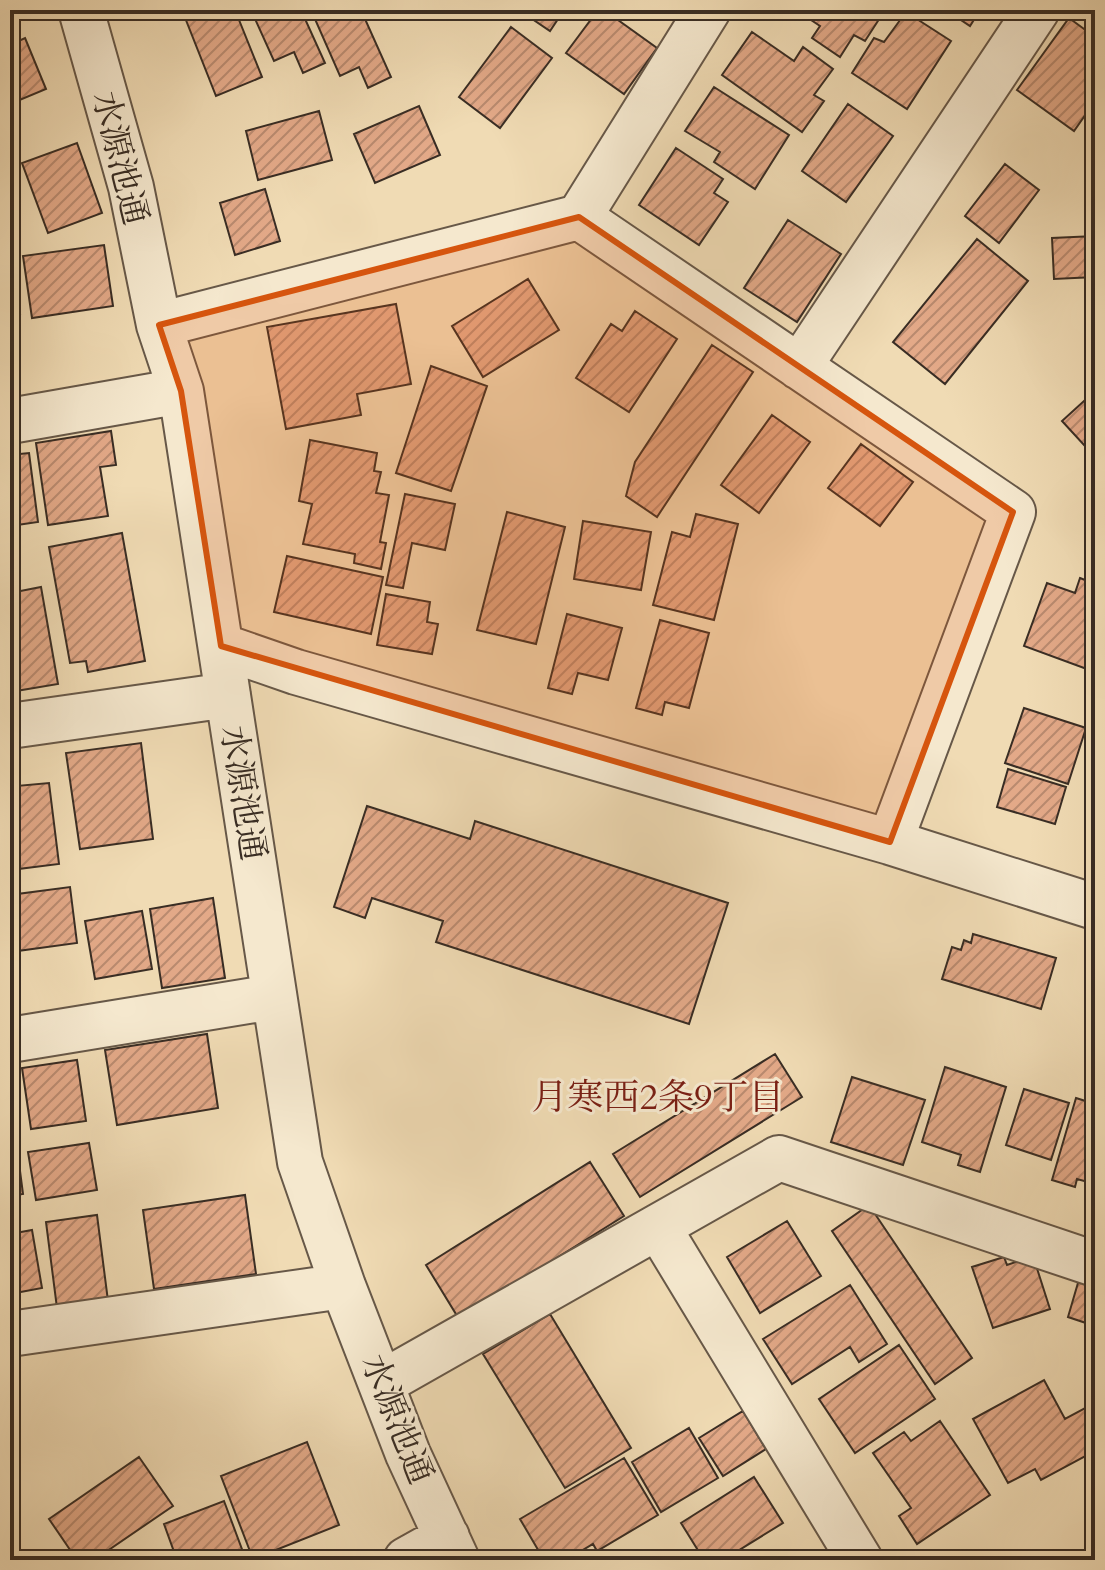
<svg xmlns="http://www.w3.org/2000/svg" width="1105" height="1570" viewBox="0 0 1105 1570" font-family="Cardo,'Noto Serif JP',serif">
	<style>
		.building { fill: url(#building-hatch); stroke: #392d24; stroke-width: 2 }
		.lines { fill: none; stroke-linecap: round; stroke-linejoin: round }
		.minor-casing { stroke: #675848; stroke-width: 48 }
		.minor { stroke: #f5e8ce; stroke-width: 44 }
		.marked { fill: #d6550e; fill-opacity: 0.2; stroke: #d6550e; stroke-width: 6; stroke-linejoin: round }
		.labels { text-anchor: middle; dominant-baseline: central; stroke-width: 6; stroke-linejoin: round; paint-order: stroke }
		.street-label { font-size: 34px; fill: #392d24; stroke: #f5e8ce }
		.neighbourhood-label { font-size: 36px; fill: #7a1f14; stroke: #f5e8ce }
	</style>
	<defs>
		<pattern id="building-hatch" width="6" height="6" patternUnits="userSpaceOnUse" patternTransform="scale(2)"><rect width="6" height="6" fill="#e3a988"/><path d="M-1 1l2-2M0 6l6-6M5 7l2-2" fill="none" stroke="#b98a6f"/></pattern>
	</defs>
	<rect width="100%" height="100%" fill="#f0dbb4"/>
	<filter id="stains"><feTurbulence type="fractalNoise" baseFrequency=".0025" numOctaves="4"/><feColorMatrix values="0 0 0 0 .2 0 0 0 0 .09 0 0 0 0 .02 0 0 0 .5 -.17"/></filter>
	<radialGradient id="worn" r=".72"><stop offset=".6" stop-color="#630" stop-opacity="0"/><stop offset="1" stop-color="#630" stop-opacity=".3"/></radialGradient>
	<path class="building" d="M182 10H235L262 77 216 96Z
		M251 10H301L325 63 303 73 294 52 274 61Z
		M311 10H361L391 77 368 88 359 67 340 76Z
		M519 10H564L550 31Z
		M598 10H604L657 48 624 94 566 53Z
		M796 10H885L865 41 854 35 840 57 812 38 820 26Z
		M946 10H980L970 26Z
		M906 12 951 41 907 109 852 73 874 38 884 42Z
		M1069 18 1095 37V101L1074 131 1017 90Z
		M511 27 552 58 500 128 459 97Z
		M752 32 794 61 803 47 833 69 814 95 824 101 802 132 722 75Z
		M25 38 46 89 10 104V45Z
		M714 87 789 135 755 189 714 162 720 152 685 131Z
		M848 104 893 136 846 202 802 171Z
		M419 106 440 155 375 183 354 134Z
		M319 111 332 160 258 180 246 131Z
		M77 143 102 213 48 233 22 163Z
		M676 148 723 179 714 193 728 202 699 245 639 205Z
		M1005 164 1039 190 999 243 965 216Z
		M265 189 280 241 235 255 220 203Z
		M788 220 841 254 797 322 744 288Z
		M1095 236V277L1054 279 1052 238Z
		M977 239 1028 281 945 384 893 342Z
		M104 245 113 306 32 318 23 256Z
		M11 260 20 314 10 316V260Z
		M528 279 559 330 483 377 452 326Z
		M396 304 411 384 357 394 361 415 286 429 267 327Z
		M635 311 677 339 629 412 576 378 611 324 622 331Z
		M712 345 753 372 657 517 626 496 635 462Z
		M431 366 487 386 451 491 396 473Z
		M1095 391V457L1062 421Z
		M772 415 810 442 759 513 721 485Z
		M111 431 116 465 100 467 108 516 48 525 36 443Z
		M310 440 377 453 374 471 381 472 376 493 389 495 380 542 386 543 381 569 354 563 355 554 303 544 312 504 299 501Z
		M861 444 913 482 880 526 828 488Z
		M29 453 38 522 10 526V455Z
		M405 494 455 504 445 550 412 543 403 588 386 585Z
		M507 512 565 527 536 644 477 630Z
		M696 514 738 524 714 620 653 605 672 532 690 537Z
		M583 521 651 532 641 590 574 579Z
		M122 533 145 661 88 672 86 661 70 663 49 547Z
		M287 556 383 577 371 634 274 612Z
		M1080 578 1095 584V672L1024 646 1047 583 1075 593Z
		M41 587 58 684 10 692V593Z
		M386 594 430 602 427 622 438 624 432 654 377 645Z
		M567 614 622 628 608 680 578 673 572 694 548 688Z
		M660 620 709 633 689 708 665 702 662 715 636 708Z
		M1024 708 1086 728 1068 784 1005 763Z
		M141 743 153 839 80 849 66 753Z
		M1008 769 1066 787 1055 824 997 807Z
		M16 774 17 786 49 783 59 864 10 870V775Z
		M367 806 470 839 475 821 728 903 689 1024 436 942 443 921 372 898 365 918 334 907Z
		M70 887 77 943 10 952V895Z
		M213 898 225 978 162 988 150 909Z
		M142 911 152 969 95 979 85 921Z
		M973 934 1056 958 1041 1009 942 979 952 947 961 950 964 940 971 943Z
		M207 1034 218 1108 117 1125 105 1050Z
		M775 1054 802 1097 640 1197 613 1154Z
		M77 1060 86 1121 31 1129 22 1068Z
		M945 1067 1006 1087 980 1172 958 1165 961 1155 922 1142Z
		M10 1072H12L18 1121 10 1123Z
		M852 1077 925 1100 903 1165 831 1142Z
		M1024 1089 1069 1103 1051 1160 1006 1145Z
		M1076 1098 1095 1104V1184L1077 1179 1075 1187 1052 1180Z
		M89 1143 97 1190 36 1200 28 1152Z
		M17 1148 23 1194 10 1196V1149Z
		M590 1162 624 1216 459 1319 426 1265Z
		M245 1195 256 1274 154 1289 143 1210Z
		M869 1205 972 1358 935 1384 832 1231Z
		M97 1215 108 1301 57 1308 46 1222Z
		M787 1221 821 1276 760 1313 727 1257Z
		M32 1230 42 1288 10 1294V1234Z
		M1033 1256 1050 1309 993 1328 972 1267 1004 1257 1007 1265Z
		M1080 1276 1095 1280V1326L1068 1317Z
		M850 1285 887 1344 859 1362 850 1347 792 1384 763 1339Z
		M550 1314 631 1448 565 1488 483 1354Z
		M899 1345 935 1399 855 1453 819 1399Z
		M1044 1380 1065 1419 1087 1407 1095 1421V1451L1041 1480 1035 1469 1008 1483 973 1419Z
		M743 1411 766 1449 723 1476 699 1438Z
		M940 1421 990 1495 917 1544 899 1516 911 1508 873 1453 904 1432 911 1441Z
		M689 1428 718 1478 661 1512 632 1462Z
		M307 1442 339 1525 253 1559 221 1476Z
		M139 1457 173 1506 94 1560H77L49 1519Z
		M624 1458 658 1515 597 1551 593 1544 566 1560H544L520 1519Z
		M754 1477 783 1523 723 1560H704L681 1523Z
		M224 1501 246 1560H177L164 1524Z"/>
	<g class="lines">
		<defs>
			<path id="minor" d="M81 10 131 187 159 325 181 391 300 1162 343 1286 408 1454 457 1560
				M579 217 1013 512 890 842
				M159 325 579 217 708 10
				M799 367 1037 10
				M10 421 181 391
				M221 646 296 672 890 842 1095 907
				M10 726 228 695
				M10 1040 273 997
				M658 1227 860 1560
				M10 1334 343 1286
				M382 1383 779 1158 1095 1264
				M406 1560 447 1537"/>
		</defs>
		<use href="#minor" class="minor-casing"/>
		<use href="#minor" class="minor"/>
	</g>
	<path class="marked" d="M579 217 1013 512 890 842 221 646 181 391 159 325Z"/>
	<g class="labels">
		<g class="street-label">
			<text transform="translate(120 158) rotate(76)">水源池通</text>
			<text transform="translate(243 793) rotate(81)">水源池通</text>
			<text transform="translate(397 1419) rotate(68)">水源池通</text>
		</g>
		<g class="neighbourhood-label">
			<text x="658" y="1097">月寒西2条9丁目</text>
		</g>
	</g>
	<rect width="1105" height="1570" fill="none" stroke="#f0dbb4" stroke-width="40"/>
	<rect x="12" y="12" width="1081" height="1546" fill="none" stroke="#392d24" stroke-width="4"/>
	<rect x="20" y="20" width="1065" height="1530" fill="none" stroke="#392d24" stroke-width="2"/>
	<rect width="100%" height="100%" filter="url(#stains)"/>
	<rect width="100%" height="100%" fill="url(#worn)"/>
</svg>
